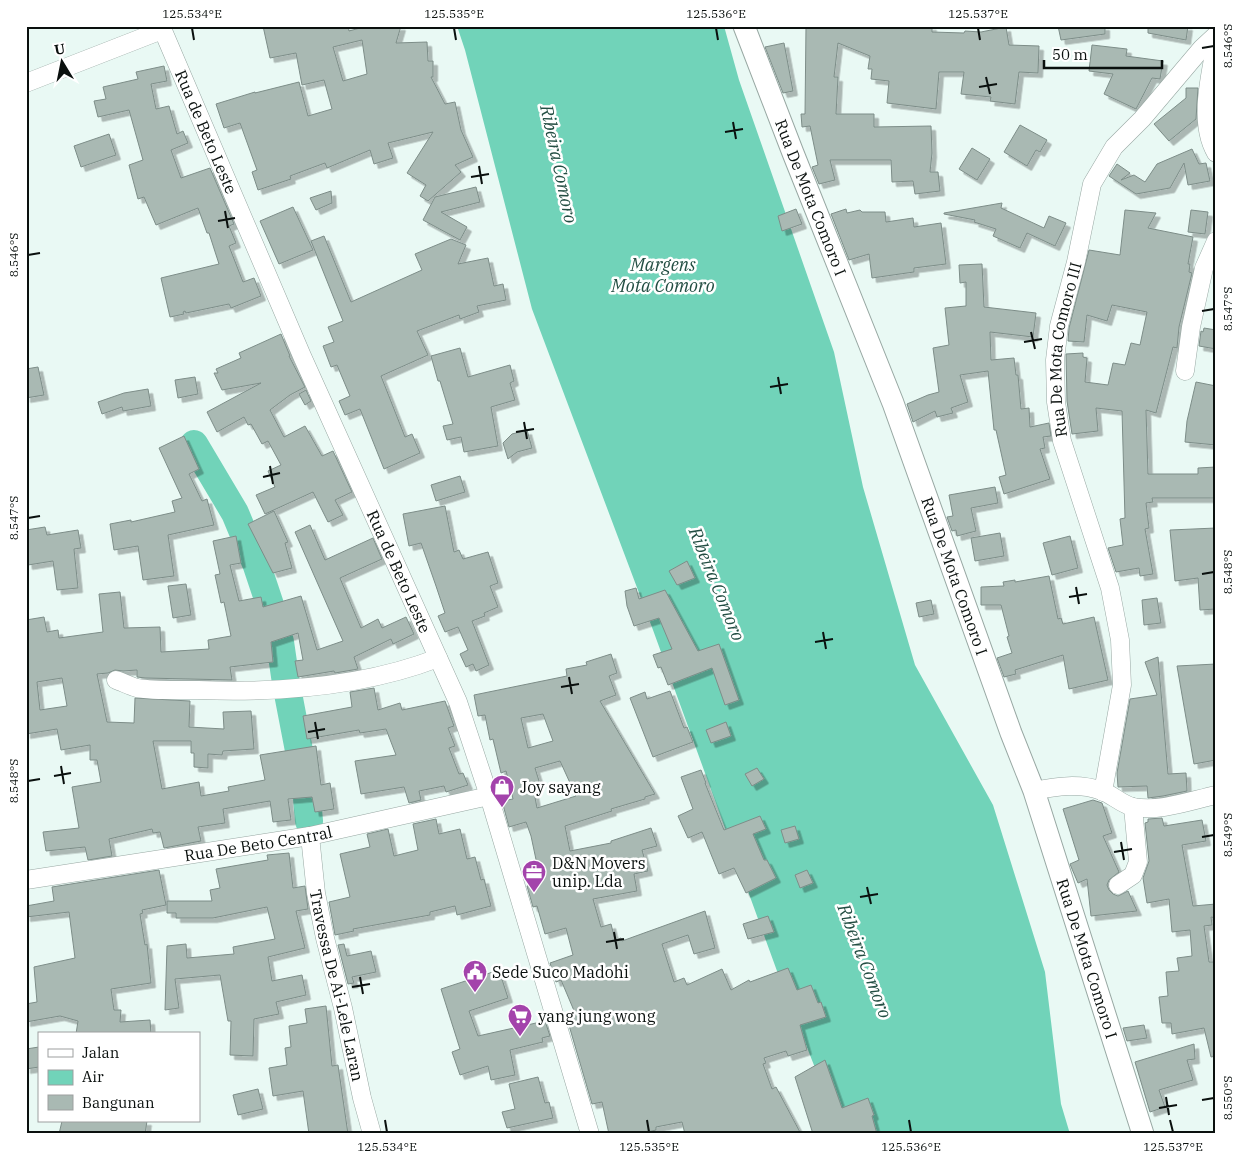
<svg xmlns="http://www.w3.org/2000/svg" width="1242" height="1160" viewBox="0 0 1242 1160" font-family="'IBM Plex Serif',serif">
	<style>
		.water { fill: #71d3b9 }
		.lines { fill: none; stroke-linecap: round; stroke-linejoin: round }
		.river { stroke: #71d3b9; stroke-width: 28 }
		.building { fill: #a9b9b3; stroke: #7d8d88; fill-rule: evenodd; filter: url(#shadow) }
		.minor-casing { stroke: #98a8a3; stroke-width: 19 }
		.tertiary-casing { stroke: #98a8a3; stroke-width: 23 }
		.minor { stroke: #fff; stroke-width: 18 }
		.tertiary { stroke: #fff; stroke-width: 21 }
		.ticks { fill: none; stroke: #0a100e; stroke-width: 2 }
		.labels { text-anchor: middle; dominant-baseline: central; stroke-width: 5; stroke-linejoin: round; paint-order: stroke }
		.street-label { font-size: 16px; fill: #0a100e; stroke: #fff }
		.poi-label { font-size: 16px; fill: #0a100e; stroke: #fff; text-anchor: start }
		.water-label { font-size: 18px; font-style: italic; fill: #234e43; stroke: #fff }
		.neatline { fill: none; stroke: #0a100e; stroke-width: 2 }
		.ticks-label { font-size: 12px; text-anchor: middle; fill: #0a100e }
	</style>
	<defs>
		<filter id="shadow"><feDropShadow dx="4.5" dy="4.5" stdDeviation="0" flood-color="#0004"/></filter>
	</defs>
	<rect width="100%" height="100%" fill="#e9f9f4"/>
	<path class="water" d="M457 26H724L739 80 834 352 863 487 915 665 993 805 1045 972 1061 1104 1070 1134H841L777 971 653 630 532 309 465 50Z"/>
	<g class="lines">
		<path class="river" d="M194 444 235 513 257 566 272 611 280 642 286 683 306 787 309 821"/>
	</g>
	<path class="building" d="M263 26H348L349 31 367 26H401L396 43 427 42 428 61H433V77H431L445 104 455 102 461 130 473 157 455 165 461 172 428 201 420 196 426 185 407 173 433 132 388 143 393 158 374 164 370 150 327 168 325 163 290 176 291 179 258 190 252 172 257 170 240 123 224 128 216 104 255 92V93L299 82 308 116 332 109 324 80 302 85 296 53 270 58ZM362 40 367 74 343 81 333 47Z
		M806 26H932V32L964 33 965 31 981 32 1006 27 1009 45 1039 46 1038 73 1019 72 1015 104 990 101 991 97 961 94 964 72H939L936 109 887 103 889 81 871 79 872 69H868L870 56 838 43 834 77H838L836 114H874V127L931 126 932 153 930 172H938L940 191 915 194 913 181 892 182 891 160H830L835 180 819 184 812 167 818 165 810 126 802 127 801 114H805Z
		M1058 26H1105V34L1061 40Z
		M1148 26H1188L1186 40 1148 33Z
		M784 43 793 91 783 93 765 47Z
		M1092 45 1127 49 1126 56 1163 61 1160 79 1152 78 1136 109 1104 94 1113 74 1089 71Z
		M164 66 167 81 151 84 156 109 169 106 177 134 183 131 188 143 171 150 181 178 210 168 234 224 229 226 236 243 229 246 243 282 254 278 261 296 231 308 229 304 186 313 185 311 183 312 184 314 170 317 161 278 219 264 209 233H207L198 208 156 225 144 197 138 199 129 165 143 160 129 110 98 117 94 101 106 99 103 87 138 79 136 72Z
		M1186 88H1198L1196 119 1169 141 1154 124 1186 98Z
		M1020 125 1047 140 1040 152 1036 150 1027 166 1004 152Z
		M109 134 116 155 81 167 74 146Z
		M972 148 990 159 977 180 959 169Z
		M1192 149 1199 164 1206 163 1210 181 1188 185 1184 163 1170 188 1136 194 1109 176 1117 164 1130 173 1121 180 1134 175 1145 182 1157 164Z
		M476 187 480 202 441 212 467 227 460 240 423 220 435 197Z
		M331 191 332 203 316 210 310 198Z
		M1002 203 1001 208 1044 228 1049 216 1066 223 1055 246 1027 233 1020 248 993 236 996 229 974 222 975 220 944 214V213Z
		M293 207 313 250 279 264 260 221Z
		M796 209 802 224 782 231 778 216Z
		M846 209 847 213 860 210 862 212H885L886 222 913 218 914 227 941 223 946 264 914 268V272L872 278 869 254 849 260 831 214Z
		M1125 210 1156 213 1148 228 1193 237 1188 264H1190L1189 272 1192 273 1179 327 1177 348 1173 347 1156 413 1146 410 1148 474H1198V468L1216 467V498H1152L1153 502 1146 503 1149 528 1145 529 1153 574 1140 576 1139 568 1116 572 1108 548 1123 545 1120 519 1125 518 1122 411 1096 408 1098 431 1072 434 1067 401 1066 354 1083 353V357L1087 358 1085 382 1108 385 1113 363 1125 365 1131 343 1140 345 1147 312 1112 305 1107 321 1087 315 1084 342 1068 341 1069 328 1089 250 1120 255Z
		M1191 210 1208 212 1205 234 1188 232Z
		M324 236 351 302 422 270 415 254 451 239 466 245 458 264 488 258 494 286 503 284 506 300 477 306 479 312 460 319 459 315 417 331 428 355 381 376 405 437 412 434 420 453 384 469 360 409 345 415 339 401 350 396 337 365 331 367 323 346 334 342 328 327 343 321 311 241Z
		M982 264 984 307 1036 313 1033 337 990 332 991 360 1014 358 1016 375H1018L1021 409 1029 408 1030 427 1049 423 1051 436 1043 437 1045 448 1040 449 1050 479 1004 494 999 477 1006 475 996 430H994L988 371 960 375 968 402 951 408 953 413 937 417 935 411 913 422 907 404 928 395 939 392 933 348 949 345 945 308 966 306V282L960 283 959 265Z
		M1204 328 1216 330V349L1199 346 1201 331 1203 332Z
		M281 334 290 356H289L305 387 290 395 270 410 284 437 305 426 322 456 333 451 352 492 335 500 343 515 328 522 313 492 265 514 256 495 275 487 268 471 281 465 268 441 262 444 251 424 248 425 244 417 217 432 207 412 261 383 222 390 214 373H218L216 369 241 358 239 353Z
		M460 348 468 377 510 365 514 381 510 383 515 400 491 407 498 446 464 452 461 437 447 440 443 426 453 424 440 381H438L431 356Z
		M38 367 44 395 26 398V369Z
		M195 377 198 394 178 398 175 380Z
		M1196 382 1216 386V445L1185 442 1187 421Z
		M148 389 151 406 123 411 122 407 102 414 98 402 124 393Z
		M306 390 311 401 305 405 299 394Z
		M527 430 532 448 517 452 508 459 503 443 512 434Z
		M184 436 199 469 189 474 202 501 207 499 214 525 168 535 174 576 143 580 138 546 114 550 110 524 131 520V522L175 512 172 501 182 498 159 448Z
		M460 476 465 492 436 501 431 485Z
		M995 487 998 503 971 508 976 531 957 536 956 530 952 531 947 517 953 516 949 495Z
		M445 506 454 552 459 550 463 559 488 552 498 583 490 586 498 607 484 613 485 616 472 621 489 665 476 671 473 664 466 667 460 654 468 650 458 627 445 632 438 616 445 613 436 586 421 543 409 546 403 514Z
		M274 511 288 542 285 543 292 568 273 573 248 524Z
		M310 525 325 560 373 538 382 559 340 578 361 628 378 619 382 628 406 617 414 634 393 644 391 639 354 657 358 669 335 673 334 671 298 677 295 661 303 660 298 633 271 642 273 662 230 667 232 680 145 678 137 677V670L123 671 115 670 108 673 97 674 107 722 134 723 135 698 190 701 189 727 224 729 223 712 251 711 254 749 223 751 222 755 208 754V768L194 767V753H191V741H153L162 789 199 782 201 796 229 791 228 787 265 780 260 755 316 746 321 785 330 783 334 809 315 812 312 797 288 799 291 820 273 822 270 801 223 809 225 823 198 827 201 841 164 848 160 832 153 833 152 829 109 839 112 856 88 860 85 847 46 851 43 832 79 828 72 787 101 782 97 760H90V745L61 750 57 729 26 734V620L44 617 47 632 58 630 59 638 103 632 99 594 120 592 124 628 160 627 161 652 209 649 208 640 231 636 224 602 221 603 215 575 220 574 213 541 236 536 241 563 230 565 239 601 261 597 263 607 301 596 317 650 343 641 295 532ZM62 678 67 706 40 710 37 682Z
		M45 527 47 535 78 530 81 548 74 549 78 588 57 590 53 561 28 565 26 553V530Z
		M1216 528V609L1200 610 1198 578 1175 581 1170 530Z
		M1000 533 1004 556 975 561 971 538Z
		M1070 536 1078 568 1052 575 1043 543Z
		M687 561 695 578 677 585 669 571Z
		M1049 576 1058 619 1061 618 1063 624 1094 617 1108 680 1069 689 1063 655 1015 670 1016 674 1004 677 997 658 1012 653 1007 637 1009 636 1001 605H981V587L1004 586 1003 582 1015 580V582Z
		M186 584 191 615 173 618 168 586Z
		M636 588 639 599 665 590 698 651 719 644 739 700 725 705 712 668 668 685 661 667 658 668 653 655 672 649 659 618 634 626 627 606 625 591Z
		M1157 598 1161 623 1144 625 1142 600Z
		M931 600 934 614 919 617 916 603Z
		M611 654 617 673 609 676 616 695 600 701 655 794 645 797V799L611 809 612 811 565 826 570 851 611 843V841L651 828 657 846 642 850 648 871 634 874 637 891 593 899 601 927 611 924 615 940 621 938 622 941 705 911 715 948 694 954 688 935 662 944 674 982 684 978 687 985 722 969 731 990 749 980 750 982 788 968 797 990 811 985 818 1003 821 1002 826 1017 800 1025 807 1050 788 1056 786 1051 764 1058 766 1063 763 1064 772 1089 776 1087 801 1134H685L682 1122 656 1127V1130L640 1134H609L602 1102 592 1104 566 1015 575 1013 561 980 556 982 550 963 573 955 566 928 545 934 537 906 533 907 527 886 541 883 531 836 526 822 509 827 502 801 513 799 506 771 501 773 493 739 490 740 485 715 478 716 474 695 567 676 566 669 587 665 586 662ZM543 714 553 741 528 748 521 718ZM560 761 576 796 537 808 533 787 539 781 535 768Z
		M1158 657 1168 774 1186 773 1187 791 1163 796 1148 798 1147 786 1118 787 1117 773 1130 699 1157 695 1145 662Z
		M1216 664V760L1194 764 1177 666Z
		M374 688 378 710 400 703 402 710 445 701 454 726 448 728 455 746 449 748 459 774 463 773 468 785 446 792 444 786 419 791 421 800 409 803 404 787 361 794 355 761 396 755 386 729 360 733 359 730 307 739 303 716 352 707 350 692Z
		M670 691 684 728 687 727 693 742 653 757 630 698 645 692 647 699Z
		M726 722 731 736 711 743 706 730Z
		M757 768 764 779 752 786 745 774Z
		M701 770 706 783H705L724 830 760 816 766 829 753 834 764 860H767L776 878 746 893 734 868 719 874 702 832 688 838 678 816 693 809 681 777Z
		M1093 800 1102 803 1112 833 1103 836 1119 872 1109 880 1107 885 1109 890 1113 894 1118 896 1128 891 1137 911 1091 916 1087 879 1078 883 1072 869 1070 864 1079 860 1063 809Z
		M1162 818 1164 826 1202 820 1206 841 1182 845 1193 906 1216 904V918L1211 917 1212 925 1204 926 1209 962H1216V1056L1211 1057 1204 1028 1172 1034 1171 1023H1162L1159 997 1168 996 1166 972 1179 971 1177 958 1192 956 1190 930 1172 932 1169 899 1147 903 1143 878 1149 861 1145 823 1148 822V819Z
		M436 819 439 834 460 829 467 859 475 857 481 880 484 879 491 906 457 915 455 906 430 912V915L353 929 354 931 335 935 329 902 350 897 340 854 370 847 367 834 388 829 394 856 418 850 413 824Z
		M795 826 799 839 785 843 781 830Z
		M289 853 293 888 305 886 308 909 296 911 305 948 268 957 272 981 302 975 306 995 276 1002 279 1014 254 1019 253 1056 230 1055 231 1021H228L220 975 175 979 179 1008 165 1010 167 946 186 944 187 958 234 954 233 947 275 939 267 907 213 918H176V913H167V901H212L210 890 220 888 216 869 268 860 267 855Z
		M159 870 166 905 142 910 143 913 140 914 145 945 147 944 151 983 111 989 114 1010H121L120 1022 150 1020 151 1034H76L78 1021 60 1016 26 1022V1004L37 1002 34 967 75 958 69 912 26 917V906L54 901 52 887Z
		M807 870 813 883 800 888 795 875Z
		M768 916 774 932 748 939 743 924Z
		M344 944 347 956 371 951 376 972 352 977 354 983 348 984 338 945Z
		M499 970 508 998 469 1011 478 1036 545 1021 550 1036 542 1038 543 1042 510 1050 515 1075 491 1080 488 1066 460 1075 452 1052 460 1049 441 989Z
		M326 1006 332 1066 338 1065 348 1134H309L303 1091 273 1096 269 1068 287 1065 285 1048 291 1047 289 1026 307 1023 305 1009Z
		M1144 1025 1147 1038 1127 1041 1123 1028Z
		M1194 1044 1195 1059 1187 1060 1193 1080 1159 1090 1165 1107 1150 1112 1135 1062Z
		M39 1047V1067L26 1069V1049Z
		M825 1060 842 1108 868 1098 874 1115 872 1116 877 1134H813L795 1077Z
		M538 1077 545 1103 549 1102 553 1118 507 1128 502 1112 515 1109 509 1084Z
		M258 1089 263 1109 238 1115 233 1095Z
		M62 1121H147L145 1134H59Z"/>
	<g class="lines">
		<defs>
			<g id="minor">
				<path id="s1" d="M161 26 302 356 458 702 489 796 590 1134"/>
				<path d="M1216 44C1210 76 1198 123 1216 153"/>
				<path d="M26 83 162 30"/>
				<path d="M1185 371 1191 327 1204 268 1216 241"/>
				<path d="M116 680C122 682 130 686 137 688 155 691 179 690 198 690 278 693 363 687 438 658"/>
				<path d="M1034 791C1057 786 1080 783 1102 791 1113 795 1121 804 1133 807 1160 812 1189 801 1216 795"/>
				<path id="s2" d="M1103 792 1122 685 1120 640 1110 588 1062 441 1056 402 1055 360 1059 326 1076 262 1092 184 1114 147 1142 119 1202 48 1216 35"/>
				<path id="s3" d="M310 836 316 893 325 938 343 1008 362 1098 372 1134"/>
				<path id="s4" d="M26 880 310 836 489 796"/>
				<path d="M1118 885 1133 875 1138 862 1133 807"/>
			</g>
			<g id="tertiary">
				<path id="s5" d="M744 26 793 153 893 403 1011 733 1034 791 1143 1134"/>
			</g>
		</defs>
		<use href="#minor" class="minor-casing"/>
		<use href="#tertiary" class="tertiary-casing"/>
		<use href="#minor" class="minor"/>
		<use href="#tertiary" class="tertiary"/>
	</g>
	<path class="ticks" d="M192 28 194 40M454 28 456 40M716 28 718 40M978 28 980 40M1202 48 1214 46M986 77 990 94M979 87 997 84M733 122 736 139M725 132 743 129M479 166 482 184M471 177 489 174M225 211 228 228M218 221 235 218M28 255 40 253M1202 311 1214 309M1031 332 1035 349M1024 342 1042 339M778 377 781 394M770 387 788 384M524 422 527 439M516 432 534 429M270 466 273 484M263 477 280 473M28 518 40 516M1202 574 1214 572M1076 587 1079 604M1069 597 1087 594M823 632 826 649M815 642 833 639M569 677 572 694M561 687 579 684M315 722 318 739M308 732 325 729M61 766 64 784M54 776 71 773M28 781 40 779M1202 837 1214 835M1121 842 1124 860M1114 852 1132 849M867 887 871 904M860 897 878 894M614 932 617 949M606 942 624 939M360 977 363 994M352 987 370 984M1166 1097 1169 1115M1202 1100 1214 1098M1159 1108 1177 1105M385 1120 387 1132M647 1120 649 1132M909 1120 911 1132M1170 1120 1173 1132"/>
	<defs>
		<symbol id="shop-pin" viewBox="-11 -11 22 30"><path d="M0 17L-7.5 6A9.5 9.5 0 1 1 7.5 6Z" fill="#a343ab" stroke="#fff"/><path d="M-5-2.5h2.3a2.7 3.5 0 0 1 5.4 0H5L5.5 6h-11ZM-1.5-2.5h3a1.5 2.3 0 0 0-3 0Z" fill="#fff"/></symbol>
		<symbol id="office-pin" viewBox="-11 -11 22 30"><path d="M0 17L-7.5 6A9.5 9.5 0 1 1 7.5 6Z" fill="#a343ab" stroke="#fff"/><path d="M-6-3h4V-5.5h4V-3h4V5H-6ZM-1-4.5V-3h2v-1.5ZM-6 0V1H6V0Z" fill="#fff"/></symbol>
		<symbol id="civic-pin" viewBox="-11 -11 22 30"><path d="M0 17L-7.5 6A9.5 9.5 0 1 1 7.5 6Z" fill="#a343ab" stroke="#fff"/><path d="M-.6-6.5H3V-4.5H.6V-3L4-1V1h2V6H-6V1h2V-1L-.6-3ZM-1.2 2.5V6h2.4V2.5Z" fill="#fff"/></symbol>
		<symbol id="supermarket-pin" viewBox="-11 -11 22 30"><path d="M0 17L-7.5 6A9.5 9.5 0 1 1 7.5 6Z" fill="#a343ab" stroke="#fff"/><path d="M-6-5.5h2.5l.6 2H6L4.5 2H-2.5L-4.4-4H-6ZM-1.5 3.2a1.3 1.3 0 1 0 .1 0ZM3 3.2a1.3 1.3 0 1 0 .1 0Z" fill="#fff"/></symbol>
	</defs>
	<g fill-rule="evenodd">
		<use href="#shop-pin" x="488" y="773" width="28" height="38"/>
		<use href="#office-pin" x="520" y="858" width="28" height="38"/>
		<use href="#civic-pin" x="461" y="958" width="28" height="38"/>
		<use href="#supermarket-pin" x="506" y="1002" width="28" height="38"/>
	</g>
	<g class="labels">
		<g class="street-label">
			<text stroke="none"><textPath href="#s1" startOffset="115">Rua de Beto Leste</textPath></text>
			<text stroke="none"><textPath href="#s5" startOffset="184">Rua De Mota Comoro I</textPath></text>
			<text stroke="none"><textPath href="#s2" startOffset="454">Rua De Mota Comoro III</textPath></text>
			<text stroke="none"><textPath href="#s1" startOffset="595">Rua de Beto Leste</textPath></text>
			<text stroke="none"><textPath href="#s5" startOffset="589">Rua De Mota Comoro I</textPath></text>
			<text stroke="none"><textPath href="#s4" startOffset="235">Rua De Beto Central</textPath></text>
			<text stroke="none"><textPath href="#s5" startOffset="994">Rua De Mota Comoro I</textPath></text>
			<text stroke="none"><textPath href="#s3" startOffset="152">Travessa De Ai-Lele Laran</textPath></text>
		</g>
		<g class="poi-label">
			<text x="520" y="787">Joy sayang</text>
			<text x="552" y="863">D&amp;N Movers<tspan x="552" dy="18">unip. Lda</tspan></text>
			<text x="492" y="972">Sede Suco Madohi</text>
			<text x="538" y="1016">yang jung wong</text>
		</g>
		<g class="water-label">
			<text transform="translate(559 164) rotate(78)">Ribeira Comoro</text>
			<text x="663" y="264">Margens<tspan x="663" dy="21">Mota Comoro</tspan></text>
			<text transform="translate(717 584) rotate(68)">Ribeira Comoro</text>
			<text transform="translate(865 961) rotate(69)">Ribeira Comoro</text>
		</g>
	</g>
	<rect width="1242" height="1160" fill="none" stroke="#ffffff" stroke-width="55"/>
	<rect x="38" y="1032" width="162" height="90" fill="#ffffff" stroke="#9d9f9f"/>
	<rect x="48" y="1049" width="25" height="8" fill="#ffffff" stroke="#9d9f9f"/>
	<text x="82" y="1058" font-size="15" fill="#0a100e">Jalan</text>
	<rect x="48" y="1070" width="25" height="15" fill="#71d3b9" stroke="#9d9f9f"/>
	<text x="82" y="1082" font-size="15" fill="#0a100e">Air</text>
	<rect x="48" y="1095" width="25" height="15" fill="#a9b9b3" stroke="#9d9f9f"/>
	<text x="82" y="1108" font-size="15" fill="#0a100e">Bangunan</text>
	<g transform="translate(62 62) rotate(350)" stroke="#ffffff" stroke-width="4" paint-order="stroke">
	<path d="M0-4L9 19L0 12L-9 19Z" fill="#0a100e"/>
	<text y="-8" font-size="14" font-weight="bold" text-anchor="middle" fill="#0a100e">U</text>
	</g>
	<path d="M1044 60v8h118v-8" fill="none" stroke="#0a100e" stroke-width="2.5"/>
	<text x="1052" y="60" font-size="15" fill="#0a100e" stroke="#ffffff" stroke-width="4" paint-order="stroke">50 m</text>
	<rect x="28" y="28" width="1186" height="1104" class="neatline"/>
	<g class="ticks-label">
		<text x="192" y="18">125.534°E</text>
		<text x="454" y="18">125.535°E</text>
		<text x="716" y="18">125.536°E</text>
		<text x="978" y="18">125.537°E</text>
		<text transform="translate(1228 46) rotate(-90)" y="4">8.546°S</text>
		<text transform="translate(14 255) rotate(-90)" y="4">8.546°S</text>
		<text transform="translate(1228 309) rotate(-90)" y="4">8.547°S</text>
		<text transform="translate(14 518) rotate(-90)" y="4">8.547°S</text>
		<text transform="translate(1228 572) rotate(-90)" y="4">8.548°S</text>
		<text transform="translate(14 781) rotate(-90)" y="4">8.548°S</text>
		<text transform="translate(1228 835) rotate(-90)" y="4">8.549°S</text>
		<text transform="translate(1228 1098) rotate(-90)" y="4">8.550°S</text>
		<text x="387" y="1151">125.534°E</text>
		<text x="649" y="1151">125.535°E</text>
		<text x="911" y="1151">125.536°E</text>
		<text x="1173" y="1151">125.537°E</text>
	</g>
</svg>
